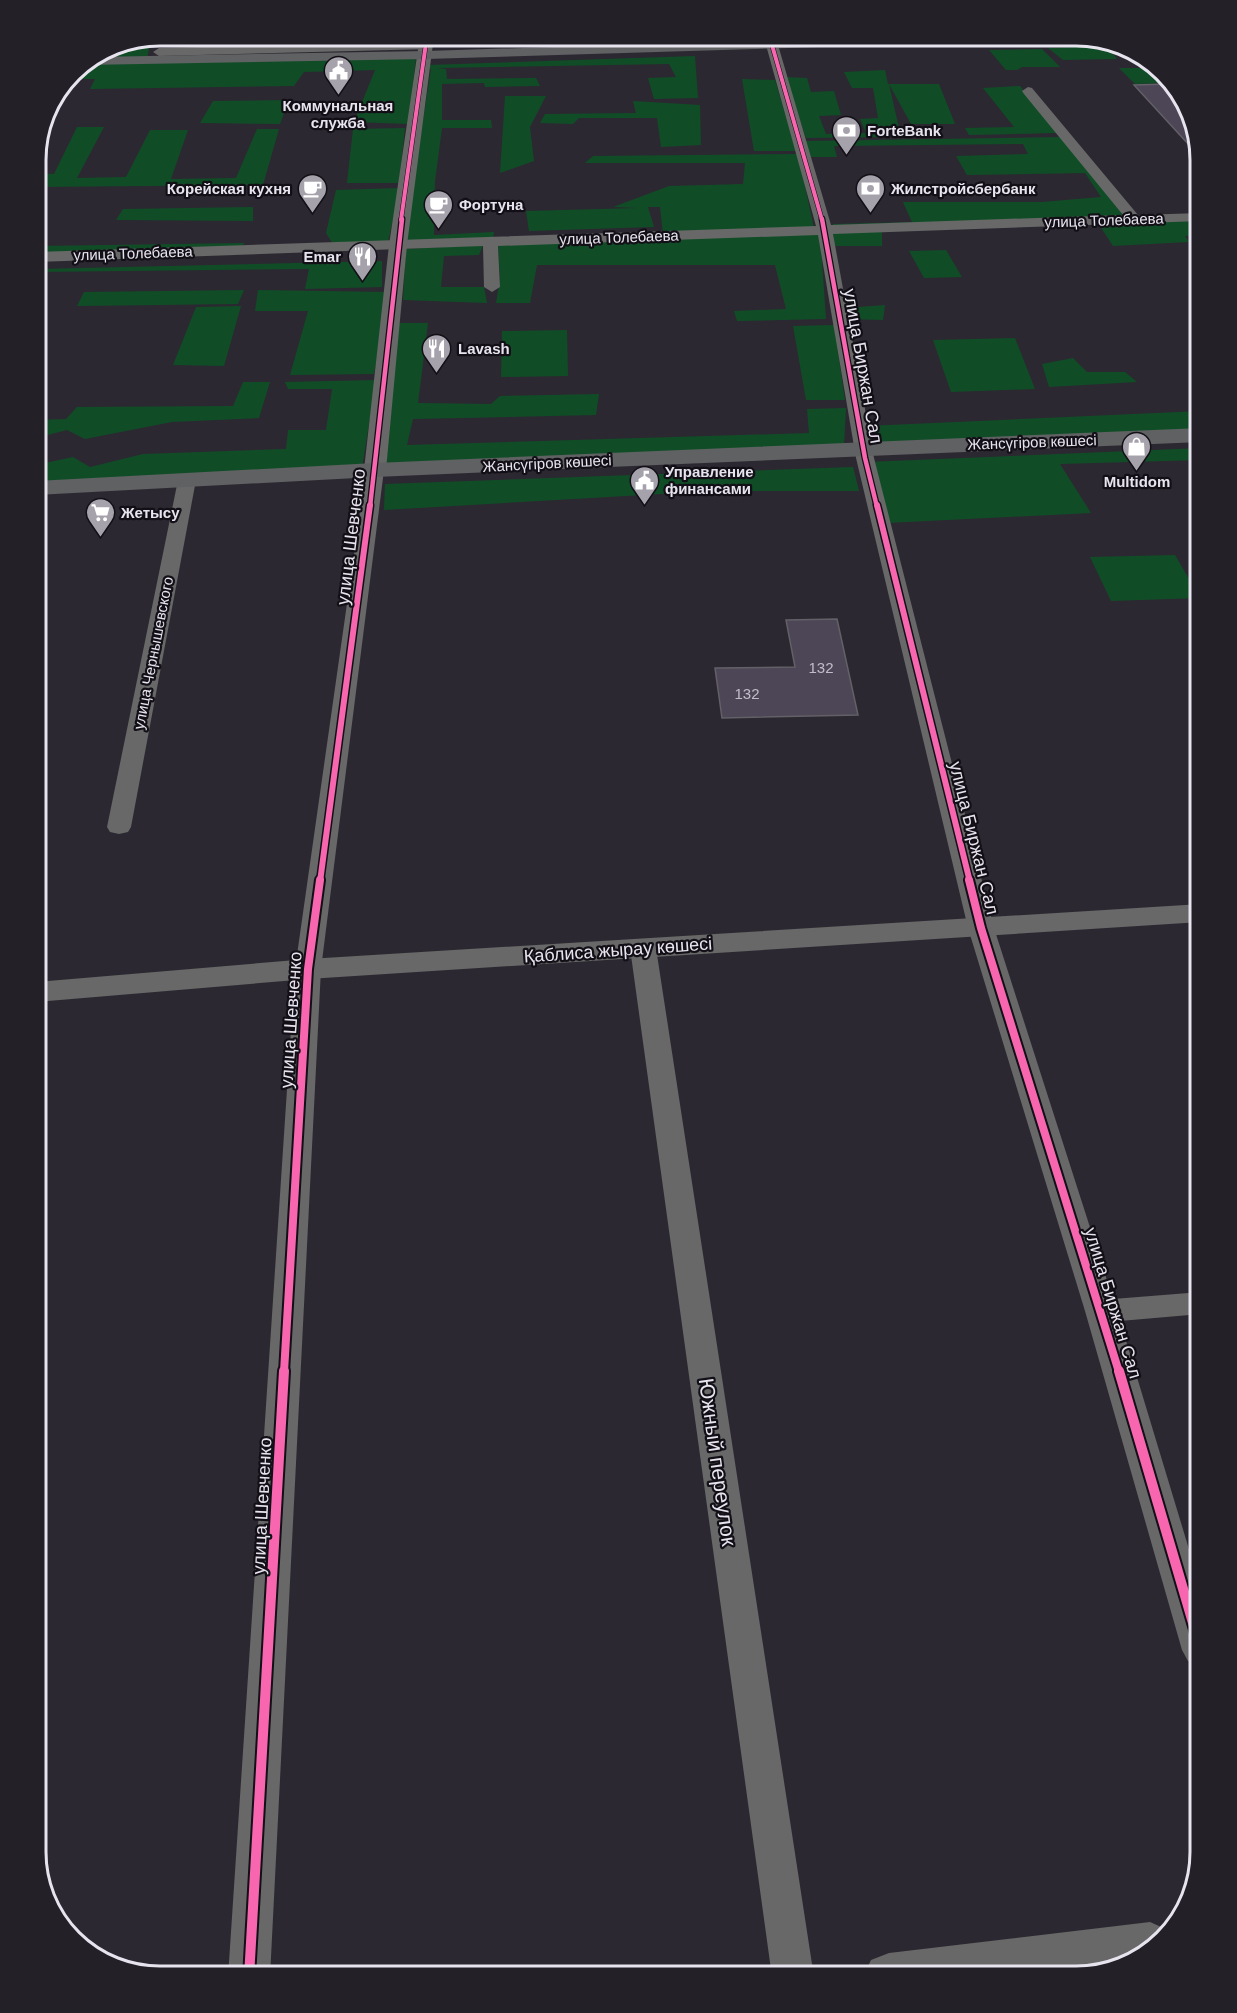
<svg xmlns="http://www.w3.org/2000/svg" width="1237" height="2013" viewBox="0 0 1237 2013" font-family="Helvetica,sans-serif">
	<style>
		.green { fill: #104d27 }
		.building { fill: #4d4656; stroke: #636067; stroke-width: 1.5 }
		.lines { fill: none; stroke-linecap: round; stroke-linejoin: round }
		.minor { fill: #676867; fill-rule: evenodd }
		.tertiary { fill: #676867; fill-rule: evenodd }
		.secondary { fill: #606163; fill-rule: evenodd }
		.cycleway-far4-casing { stroke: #120f16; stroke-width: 5 }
		.cycleway-far3-casing { stroke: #120f16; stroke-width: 7 }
		.cycleway-far2-casing { stroke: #120f16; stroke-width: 9 }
		.cycleway-far1-casing { stroke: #120f16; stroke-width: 12 }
		.cycleway-casing { stroke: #120f16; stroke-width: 14 }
		.cycleway-far4 { stroke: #f766af; stroke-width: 4 }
		.cycleway-far3 { stroke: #f766af; stroke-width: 4.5 }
		.cycleway-far2 { stroke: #f766af; stroke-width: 6 }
		.cycleway-far1 { stroke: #f766af; stroke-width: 8 }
		.cycleway { stroke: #f766af; stroke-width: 10 }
		.labels { text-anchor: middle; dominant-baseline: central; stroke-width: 4.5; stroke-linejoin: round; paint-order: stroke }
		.far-poi-label { font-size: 15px; font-weight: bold; fill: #e8e4ef; stroke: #120f16; text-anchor: start }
		.far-street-label { font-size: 15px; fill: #e8e4ef; stroke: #120f16 }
		.number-label { font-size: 15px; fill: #c1bcc9 }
		.street-label { font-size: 18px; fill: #e8e4ef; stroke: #120f16 }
		.near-street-label { font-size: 21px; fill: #e8e4ef; stroke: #120f16 }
		.rim { fill: none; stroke: #e8e4ef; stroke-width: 3 }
	</style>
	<rect width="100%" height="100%" fill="#2c2831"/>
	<path class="green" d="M352 36H392L396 45 326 47Z
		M434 36H452L454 42 543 40V42L432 46Z
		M151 39 147 59 92 60 113 45Z
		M1107 46 1117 59 1063 60 1048 48Z
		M1042 49 1060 67H1022L1017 70H1006L989 50Z
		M695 56 698 98 654 99 648 78 676 77 669 64 437 68 446 69 447 79 536 78 540 86 485 87 484 83 442 84V120H491L492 128H442L435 181 434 235 494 232 493 239 404 242 431 69 428 68V65Z
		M416 58 408 124 354 122 375 70 304 72 294 86 90 89 95 79H68L73 72 86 64Z
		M1119 68H1142L1156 81H1166L1168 83 1135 84Z
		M885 70 888 84H939L955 124H911L889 84 901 137 806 138 785 77 807 78 811 92 834 91 841 115 819 116 826 134 866 133 860 119 878 118 873 88H852L844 72Z
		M742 79 775 80 796 151H754Z
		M1020 86 1057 133 969 135 965 128 1014 127 983 88Z
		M505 96H546L530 127 534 161 500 173Z
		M289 100 280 124 200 123 213 101Z
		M633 101 700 105 701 145 661 147 657 118H579L573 124 540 123 545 114 636 113Z
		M77 127H104L77 178 126 177 150 130H188L171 179 236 178 257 129H279L263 185 36 187V173L54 174Z
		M405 128 399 183H347L353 129Z
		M1064 137 1131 218 832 229 833 224 912 222 903 202H1042L1101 197 1085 173 967 175 956 156 1028 154 1023 144 834 146 837 157H809L803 141Z
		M798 154 814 228 663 235 660 207H648L654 227 529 231 526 211 638 208 613 207 669 186 743 184 745 163H585L593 156Z
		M400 188 388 242 333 244 326 233 336 190Z
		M253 207V221L116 220 123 209Z
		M1201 218V235L1185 236 1189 242 1113 246 1098 223Z
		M833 231H882V246H834Z
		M820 232 826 319 737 321 734 311 786 309 775 265H537L530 303H496L500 279 498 244Z
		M245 243 240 247 36 254V246Z
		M483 245 479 255 444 256 441 287H484L487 303 403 300 406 249Z
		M946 250 962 277 924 278 909 251Z
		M382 261V287L305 289 309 269 36 272 39 269Z
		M244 290 238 304 77 306 84 292Z
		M258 290 388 292 374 374 290 375 308 311H255Z
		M885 305 883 320 845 319V308Z
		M241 306 224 366 173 365 196 307Z
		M399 323H428L418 403 491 404 500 396 599 394 596 415 413 419 407 445 809 433 807 409 846 408 844 446 385 466Z
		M834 325 845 400H806L793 326Z
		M567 330 568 376 501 377 502 331Z
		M1015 338 1035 389 951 392 933 340Z
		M1073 358 1087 372H1125L1137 382 1049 387 1042 364Z
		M376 380 362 468 36 485V465L73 457 90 467 143 454 286 449 288 430H326L332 389H288L285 382Z
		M243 382H270L259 418 172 422 85 439 67 430 36 438V420L66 419 77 407 233 406Z
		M1201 411V431L871 446 866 426Z
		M1201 448V460L1060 464 1091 513 887 523 866 462Z
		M853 467 859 491H713L384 510 385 484Z
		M1175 555 1200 598 1111 601 1090 557Z"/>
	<path class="building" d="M1170 84 1188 105 1200 157 1134 85Z
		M837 619 858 715 722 718 715 668 795 667 786 620Z"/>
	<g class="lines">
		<path class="minor" d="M772 41 778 45 831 225 1123 215 1024 94 1022 91 1028 87 1032 88 1138 215 1201 213V221L833 234 874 458 994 928 1113 1299 1201 1292V1314L1120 1321 1201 1589V1665L1188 1661 1182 1650 1085 1311 968 928 856 458 818 235 498 246 500 287 492 292 484 287 483 246 36 262V252L816 226 766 45Z
			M427 42 431 43V49L159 56 153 52 159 48Z
			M375 464 382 466 384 470 321 969 270 1977H228L295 969 366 470 368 466Z
			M187 474 194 476 196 480 131 827 128 832 119 834 110 832 107 827 178 480 180 476Z
			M643 940 652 942 656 948 814 1977H772L630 948 634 942Z"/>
		<path class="tertiary" d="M420 36H434L407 245 386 470 383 475 375 477 367 475 364 470 389 245Z
			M1201 904V922L308 979 36 1002V982L308 959Z
			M1150 1922 1168 1930 1132 1964 1076 1977H863L871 1960 889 1953Z"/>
		<path class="secondary" d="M898 36H1054L1047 40 426 59 84 65 95 57 426 51Z
			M1201 428V442L375 477 36 495V481L375 463Z"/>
		<defs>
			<path id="cycleway-far4" d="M772 45 822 220
				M401 220 427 36"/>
			<path id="cycleway-far3" d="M822 219 865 458 877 507
				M370 507 402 219"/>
			<path id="cycleway-far2" d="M877 505 970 882
				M320 882 370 505"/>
			<path id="cycleway-far1" d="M969 880 981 928 1119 1372
				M284 1372 308 969 320 880"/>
			<path id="cycleway" d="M1119 1371 1201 1650
				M249 1977 284 1371"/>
		</defs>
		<use href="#cycleway-far4" class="cycleway-far4-casing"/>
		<use href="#cycleway-far3" class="cycleway-far3-casing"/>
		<use href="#cycleway-far2" class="cycleway-far2-casing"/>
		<use href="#cycleway-far1" class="cycleway-far1-casing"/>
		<use href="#cycleway" class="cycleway-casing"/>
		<use href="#cycleway-far4" class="cycleway-far4"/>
		<use href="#cycleway-far3" class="cycleway-far3"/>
		<use href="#cycleway-far2" class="cycleway-far2"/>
		<use href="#cycleway-far1" class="cycleway-far1"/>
		<use href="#cycleway" class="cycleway"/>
	</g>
	<defs>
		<symbol id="civic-pin" viewBox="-11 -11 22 30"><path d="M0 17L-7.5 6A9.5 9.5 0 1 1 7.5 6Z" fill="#a6a2ac" stroke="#120f16"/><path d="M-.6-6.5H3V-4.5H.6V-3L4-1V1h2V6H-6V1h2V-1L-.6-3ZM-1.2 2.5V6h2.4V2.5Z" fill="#fff"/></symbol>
		<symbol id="bank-pin" viewBox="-11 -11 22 30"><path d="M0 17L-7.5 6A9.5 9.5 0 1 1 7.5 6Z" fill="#a6a2ac" stroke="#120f16"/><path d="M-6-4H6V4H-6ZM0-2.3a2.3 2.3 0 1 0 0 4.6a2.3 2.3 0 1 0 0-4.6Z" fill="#fff"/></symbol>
		<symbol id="cafe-pin" viewBox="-11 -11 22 30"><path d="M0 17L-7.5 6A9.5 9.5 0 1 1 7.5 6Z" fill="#a6a2ac" stroke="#120f16"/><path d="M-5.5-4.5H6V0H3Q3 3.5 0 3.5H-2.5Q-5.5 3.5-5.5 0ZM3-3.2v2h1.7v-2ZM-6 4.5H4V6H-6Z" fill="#fff"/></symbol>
		<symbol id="restaurant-pin" viewBox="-11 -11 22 30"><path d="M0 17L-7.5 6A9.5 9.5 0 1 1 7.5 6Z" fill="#a6a2ac" stroke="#120f16"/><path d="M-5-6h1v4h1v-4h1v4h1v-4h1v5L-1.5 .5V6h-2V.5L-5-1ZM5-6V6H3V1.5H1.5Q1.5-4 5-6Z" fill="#fff"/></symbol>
		<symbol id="shop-pin" viewBox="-11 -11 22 30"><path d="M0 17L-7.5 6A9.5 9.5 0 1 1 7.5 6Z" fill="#a6a2ac" stroke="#120f16"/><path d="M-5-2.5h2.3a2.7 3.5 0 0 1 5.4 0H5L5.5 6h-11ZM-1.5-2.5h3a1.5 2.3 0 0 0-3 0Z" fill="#fff"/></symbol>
		<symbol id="supermarket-pin" viewBox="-11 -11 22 30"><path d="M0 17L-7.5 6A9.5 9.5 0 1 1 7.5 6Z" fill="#a6a2ac" stroke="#120f16"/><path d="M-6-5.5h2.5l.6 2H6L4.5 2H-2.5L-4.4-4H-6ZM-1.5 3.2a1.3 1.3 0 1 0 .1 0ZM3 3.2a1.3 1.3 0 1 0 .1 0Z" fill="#fff"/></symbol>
	</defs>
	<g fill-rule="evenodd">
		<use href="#civic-pin" x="322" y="54" width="33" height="45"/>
		<use href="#bank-pin" x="830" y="114" width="33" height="45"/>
		<use href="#cafe-pin" x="296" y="172" width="33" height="45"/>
		<use href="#bank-pin" x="854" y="172" width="33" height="45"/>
		<use href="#cafe-pin" x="422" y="188" width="33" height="45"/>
		<use href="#restaurant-pin" x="346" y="240" width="33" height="45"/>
		<use href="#restaurant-pin" x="420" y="332" width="33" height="45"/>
		<use href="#shop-pin" x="1120" y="430" width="33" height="45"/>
		<use href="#civic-pin" x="628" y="464" width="33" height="45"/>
		<use href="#supermarket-pin" x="84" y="496" width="33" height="45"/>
	</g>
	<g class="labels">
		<g class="far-poi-label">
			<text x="338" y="105" text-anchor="middle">Коммунальная<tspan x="338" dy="17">служба</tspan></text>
			<text x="867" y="130">ForteBank</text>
			<text x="291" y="188" text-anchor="end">Корейская кухня</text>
			<text x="891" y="188">Жилстройсбербанк</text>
			<text x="459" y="204">Фортуна</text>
			<text x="341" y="256" text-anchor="end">Emar</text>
			<text x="458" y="348">Lavash</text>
			<text x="665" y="471">Управление<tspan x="665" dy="17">финансами</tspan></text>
			<text x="1137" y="481" text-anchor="middle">Multidom</text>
			<text x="121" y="512">Жетысу</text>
		</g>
		<g class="far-street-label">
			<text transform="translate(1104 220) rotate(-2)">улица Толебаева</text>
			<text transform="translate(619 237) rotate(-2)">улица Толебаева</text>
			<text transform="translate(133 253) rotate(-2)">улица Толебаева</text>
			<text transform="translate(1032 442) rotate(-2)">Жансүгіров көшесі</text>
			<text transform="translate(547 463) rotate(-3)">Жансүгіров көшесі</text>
			<text transform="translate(153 653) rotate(-79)">улица Чернышевского</text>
		</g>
		<g class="number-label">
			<text x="821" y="667">132</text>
			<text x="747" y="693">132</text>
		</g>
		<g class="street-label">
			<text transform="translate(863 366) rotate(80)">улица Биржан Сал</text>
			<text transform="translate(351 537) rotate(-83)">улица Шевченко</text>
			<text transform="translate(974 838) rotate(76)">улица Биржан Сал</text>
			<text transform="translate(618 950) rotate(-4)">Қаблиса жырау көшесі</text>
			<text transform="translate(291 1020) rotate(-86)">улица Шевченко</text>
			<text transform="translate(1113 1303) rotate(73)">улица Биржан Сал</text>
			<text transform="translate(262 1506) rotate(-87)">улица Шевченко</text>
		</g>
		<g class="near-street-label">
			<text transform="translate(718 1462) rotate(82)">Южный переулок</text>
		</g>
	</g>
	<path d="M0 0H1237V2013H0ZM160 46H1076A114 114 0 0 1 1190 160V1852A114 114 0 0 1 1076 1966H160A114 114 0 0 1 46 1852V160A114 114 0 0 1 160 46Z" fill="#232027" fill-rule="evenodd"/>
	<path class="rim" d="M160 46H1076A114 114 0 0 1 1190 160V1852A114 114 0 0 1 1076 1966H160A114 114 0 0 1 46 1852V160A114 114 0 0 1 160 46Z"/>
</svg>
